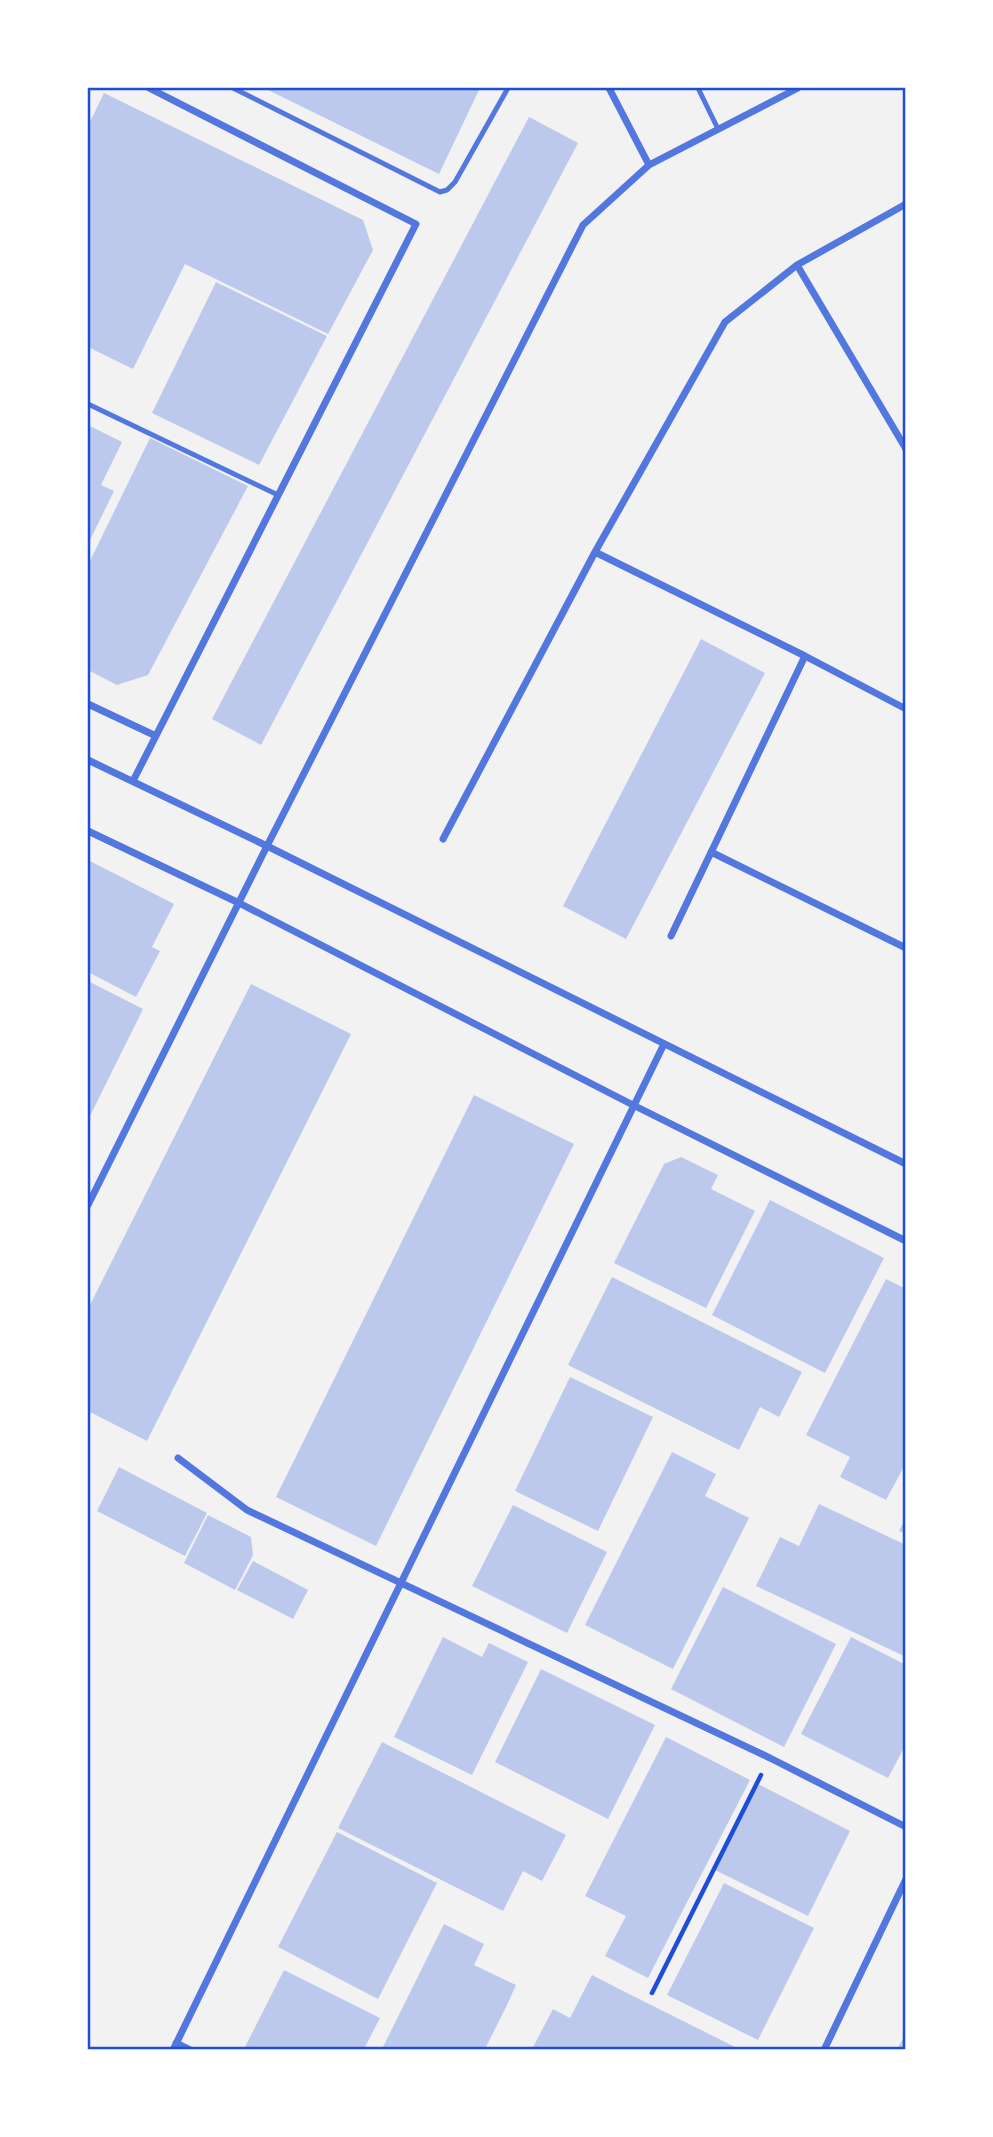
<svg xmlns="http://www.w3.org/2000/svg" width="993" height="2137" viewBox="0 0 993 2137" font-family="'Roboto Condensed',sans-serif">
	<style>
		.building { fill: #bdc9ec }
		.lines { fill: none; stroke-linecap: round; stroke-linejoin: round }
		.path { stroke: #1d4ed8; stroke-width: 4.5 }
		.service { stroke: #5277de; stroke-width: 5 }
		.minor { stroke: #5277de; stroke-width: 7 }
		.neatline { fill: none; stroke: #1d4ed8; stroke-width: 2.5 }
	</style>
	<rect width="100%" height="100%" fill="#f2f2f2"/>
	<path class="building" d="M264 88H480L439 174Z
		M104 93 363 220 373 250 328 334 185 264 133 369 88 347V126Z
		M529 117 578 143 261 745 212 719Z
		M216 282 327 336 259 465 152 413Z
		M88 425 122 442 101 485 114 491 88 544Z
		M150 438 248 486 148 675 117 685 88 670V565Z
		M701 639 765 673 626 939 563 906Z
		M88 860 174 904 152 947 160 951 136 997 88 972Z
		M88 981 143 1009 88 1120Z
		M251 984 351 1034 147 1441 88 1411V1309Z
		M474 1095 574 1144 376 1546 276 1497Z
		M681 1157 718 1175 711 1189 755 1211 706 1308 614 1263 664 1164Z
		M770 1200 884 1258 825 1373 712 1315Z
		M612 1277 802 1372 779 1417 760 1407 739 1450 568 1365Z
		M886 1279 906 1289V1463L886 1500 840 1477 850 1457 806 1435Z
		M570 1377 653 1417 598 1531 515 1491Z
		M672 1452 716 1474 705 1496 749 1518 673 1669 585 1625Z
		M119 1467 207 1513 185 1556 97 1511Z
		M819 1504 906 1545V1657L756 1586 780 1537 799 1546Z
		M513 1505 607 1552 567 1633 472 1586Z
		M208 1515 251 1537 253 1555 235 1590 184 1563Z
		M906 1517V1534L899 1531Z
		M253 1561 308 1590 293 1619 237 1590Z
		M723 1587 836 1644 784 1747 671 1689Z
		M443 1637 482 1657 489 1643 528 1662 472 1775 394 1737Z
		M851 1637 906 1665V1744L888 1778 801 1734Z
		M541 1669 655 1725 608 1819 495 1762Z
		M666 1737 750 1780 648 1978 605 1956 626 1916 585 1896Z
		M382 1742 566 1835 542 1881 523 1871 503 1911 338 1828Z
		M758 1784 850 1831 808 1916 715 1870Z
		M337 1832 437 1883 378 1999 278 1947Z
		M724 1883 814 1928 758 2040 667 1995Z
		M444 1924 484 1944 474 1965 516 1985 507 2005 485 2049H382Z
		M284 1970 380 2018 364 2049H244Z
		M592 1975 629 1994 739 2049H532L553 2009 570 2018Z
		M906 2033V2049H897L900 2044Z"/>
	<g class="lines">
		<path class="path" d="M652 1993 761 1775"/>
		<path class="service" d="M233 88 440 192 447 190 455 182 508 88
			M698 88 718 129
			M88 404 278 495"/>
		<path class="minor" d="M609 88 649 165
			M797 265 906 449
			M595 552 805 656 906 709
			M88 704 156 736
			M88 760 267 846 906 1164
			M133 781 416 224 149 88
			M88 831 239 903 633 1105 906 1241
			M443 839 595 552 725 322 797 265 906 204
			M711 852 906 948
			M671 936 805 656
			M88 1205 267 846 583 225 649 165 798 88
			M178 1458 247 1510 770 1758 906 1827
			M176 2043 190 2050
			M173 2050 664 1044
			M824 2050 906 1879"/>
	</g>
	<rect width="993" height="2137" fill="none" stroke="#ffffff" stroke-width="178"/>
	<rect x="89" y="89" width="815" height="1959" class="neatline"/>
</svg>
